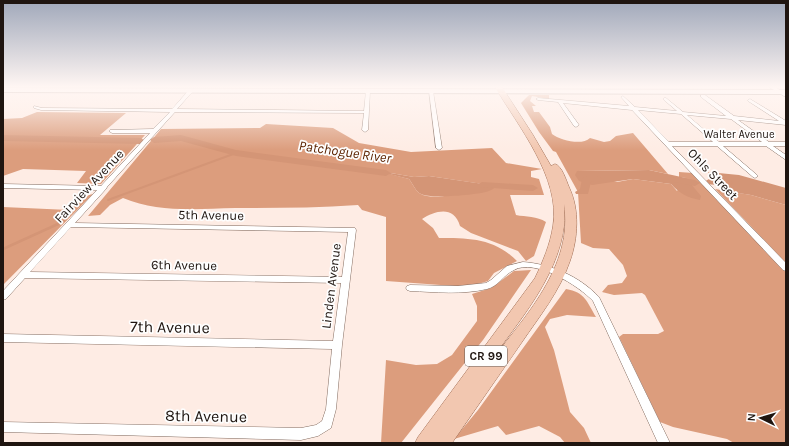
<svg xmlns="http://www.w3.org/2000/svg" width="789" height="446" viewBox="0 0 789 446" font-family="Karla,sans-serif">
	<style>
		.forest { fill: #dc9d7d; fill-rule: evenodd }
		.water { fill: #d49576 }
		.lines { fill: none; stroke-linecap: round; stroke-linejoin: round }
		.stream-far1 { stroke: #d49576; stroke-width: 2 }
		.stream { stroke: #d49576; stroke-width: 2.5 }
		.river { fill: #d49576; fill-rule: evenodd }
		.minor-casing { stroke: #846c60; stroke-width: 1 }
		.secondary-casing { stroke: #846c60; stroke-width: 2 }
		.primary-casing { stroke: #a37056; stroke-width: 1 }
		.minor { fill: #fff; fill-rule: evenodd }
		.secondary { fill: #fff; fill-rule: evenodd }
		.primary { fill: #f2c7b0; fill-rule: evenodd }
		.labels { text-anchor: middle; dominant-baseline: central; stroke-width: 3.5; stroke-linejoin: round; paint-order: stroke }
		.far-street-label { font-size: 11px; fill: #1f1510; stroke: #fefefe }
		.shield { fill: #fefefe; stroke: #625b57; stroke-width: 1 }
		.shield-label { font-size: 12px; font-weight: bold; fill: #1f1510 }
		.street-label { font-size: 13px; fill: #1f1510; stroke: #fefefe }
		.water-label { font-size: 14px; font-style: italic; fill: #5c2300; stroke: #fefefe }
		.near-street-label { font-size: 16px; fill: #1f1510; stroke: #fefefe }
	</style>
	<rect width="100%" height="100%" fill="#feece4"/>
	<path class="forest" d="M529 95H549V99L532 96 530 101 536 106H532L534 112H539L550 127 552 134C560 140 582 146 590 138L604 142 610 141 616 136 633 133 668 174 649 170 578 171 617 182 633 179 671 184 677 191 686 178 679 177V172L693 173 786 272V443H734L727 439 673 427 660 422 619 337 623 334H658L664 331 645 295 642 293 614 295 602 292 608 285 622 283 627 276 623 265 609 249 593 248 581 243 578 192 556 152 553 151 539 132 521 103Z
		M37 112 126 113 100 135H145L101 184 77 183 86 171 23 169 3 176V119L22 118Z
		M266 124 333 128 359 143 411 152 492 148 506 163 542 169 531 171V177L539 179 544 195H510L516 215C526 217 537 216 546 222L534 256 526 261 518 251 471 233 460 226C454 205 435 211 422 219L433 228 439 238C469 238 494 238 517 261L494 273 488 281 468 287 386 281V217L362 210 358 205C317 208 276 208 235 208 197 209 158 213 123 198L110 205 100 215 88 216 161 129 260 128ZM379 171 414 177 429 176 496 186C480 189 435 202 421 194 416 192 413 184 409 179Z
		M715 189 751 195 786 205V263Z
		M93 194 3 285V207L69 210 89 195Z
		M531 270 483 340 401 443H381L386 360 416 365 437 364 452 355 477 321V306L472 294 491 288 514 271Z
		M566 289C585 292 587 302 596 317L567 315 550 319 545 327 554 350 570 412 584 428 591 443H565L560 437 539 426 506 435 498 426 454 439 478 410Z"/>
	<path class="water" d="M373 170 414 177 429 176 497 186C494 188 492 190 489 191 479 195 429 199 421 194 416 192 413 184 409 179Z
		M649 170 686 178 701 196 700 200C688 198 679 193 671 184L633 179 592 185 579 181 575 175 577 171Z
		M708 172 739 175 786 188V205L751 195 725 191 713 182Z"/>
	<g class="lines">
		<path class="stream-far1" d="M108 200 236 153
			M56 225 64 221"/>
		<path class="stream" d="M3 249 58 224"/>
		<path class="river" d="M3 135 141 138 145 141 141 144 3 141Z
			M181 135 236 150 386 170 391 173 386 176 236 156 181 141 154 143 150 140 154 137Z
			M587 176H597L602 179 600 181 591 182 588 194H576L575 192 580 189 582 179Z
			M676 177 695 180 700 183 695 186 673 182 671 180 673 178Z
			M709 179 728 180 733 183 728 186 706 184 704 182Z
			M482 182 533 185 538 188 533 191 479 187 477 185Z"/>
		<defs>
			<path id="minor" d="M769 87H775L786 94V97Z
				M190 89 194 90 177 109 364 111 366 91 368 90 370 91 368 130 365 132 362 130 364 113 175 112 107 187 106 189 105 190 75 223 355 228 356 230 342 345 336 409 331 428 318 436 301 440 3 432V422L301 428 316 425 322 421 326 409 332 349 3 342V334L333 341 341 283 25 278 6 299 3 300V291L97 190 3 188V184L101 186 150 133H112L109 131 110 130 153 129 170 112 41 110 34 108V106L42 108 172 109ZM71 227 348 232 342 277 30 272Z
				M429 90 433 91 442 148 439 150 436 148Z
				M701 95H705L734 116 779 121 748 101V100L750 99 786 121V125L738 120 769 142H786V146H773L786 155V160L766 146H723L757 175 758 176 755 178 753 177 717 146H672L786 263V271L783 270 632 110 563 103 579 125 576 127 574 126 558 102 538 100 536 99 538 98 629 106 621 97 623 96 635 107 677 111 664 100V98H666L683 112 726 116 701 97ZM638 110 681 114 713 142H669ZM687 115 731 119 762 142H719Z
				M523 262C551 264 579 276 599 297L670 443H658L593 301C579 286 535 258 514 270 503 275 499 286 487 289 462 295 435 292 410 291L407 290 406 288 407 286 410 285 458 286 486 283 491 280 507 266Z"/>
			<path id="secondary" d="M3 88 786 90V94L3 92Z"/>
			<path id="primary" d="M495 87H502L533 135 551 166 555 164C562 166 566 180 569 187 580 210 578 238 570 261 560 291 539 317 522 342 499 376 475 409 452 443H415L418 437 535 278C543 261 550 245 553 226 561 178 518 126 495 87ZM564 204C574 266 524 318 489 363 518 322 558 277 564 226 565 219 564 211 564 204Z"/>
		</defs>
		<use href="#minor" class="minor-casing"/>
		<use href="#secondary" class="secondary-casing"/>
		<use href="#primary" class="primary-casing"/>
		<use href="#minor" class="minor"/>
		<use href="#secondary" class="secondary"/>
		<use href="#primary" class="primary"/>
	</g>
	<linearGradient id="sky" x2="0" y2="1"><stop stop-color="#a0a8ba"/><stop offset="0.58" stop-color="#fff6f3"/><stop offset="1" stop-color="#fff6f3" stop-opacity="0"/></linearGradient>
	<rect width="789" height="150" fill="url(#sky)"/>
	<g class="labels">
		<g class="far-street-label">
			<text x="739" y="134">Walter Avenue</text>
		</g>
		<rect class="shield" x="465" y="346" width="42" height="20" rx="3"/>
		<g class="shield-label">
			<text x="486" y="356">CR 99</text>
		</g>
		<g class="street-label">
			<text transform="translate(713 174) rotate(46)">Ohls Street</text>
			<text transform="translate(89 186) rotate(-47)">Fairview Avenue</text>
			<text transform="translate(211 215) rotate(1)">5th Avenue</text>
			<text transform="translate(184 265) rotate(1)">6th Avenue</text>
			<text transform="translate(331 286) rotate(-83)">Linden Avenue</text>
		</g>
		<g class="water-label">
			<text transform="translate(345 152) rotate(8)">Patchogue River</text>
		</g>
		<g class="near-street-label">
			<text transform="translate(170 327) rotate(1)">7th Avenue</text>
			<text transform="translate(206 416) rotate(1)">8th Avenue</text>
		</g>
	</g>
	<rect width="789" height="446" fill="none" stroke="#1f1510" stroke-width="8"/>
	<g transform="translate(761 418) rotate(275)" stroke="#fefefe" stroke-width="3" paint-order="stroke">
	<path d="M0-3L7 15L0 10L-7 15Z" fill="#1f1510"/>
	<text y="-6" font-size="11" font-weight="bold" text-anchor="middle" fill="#1f1510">N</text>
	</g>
</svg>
